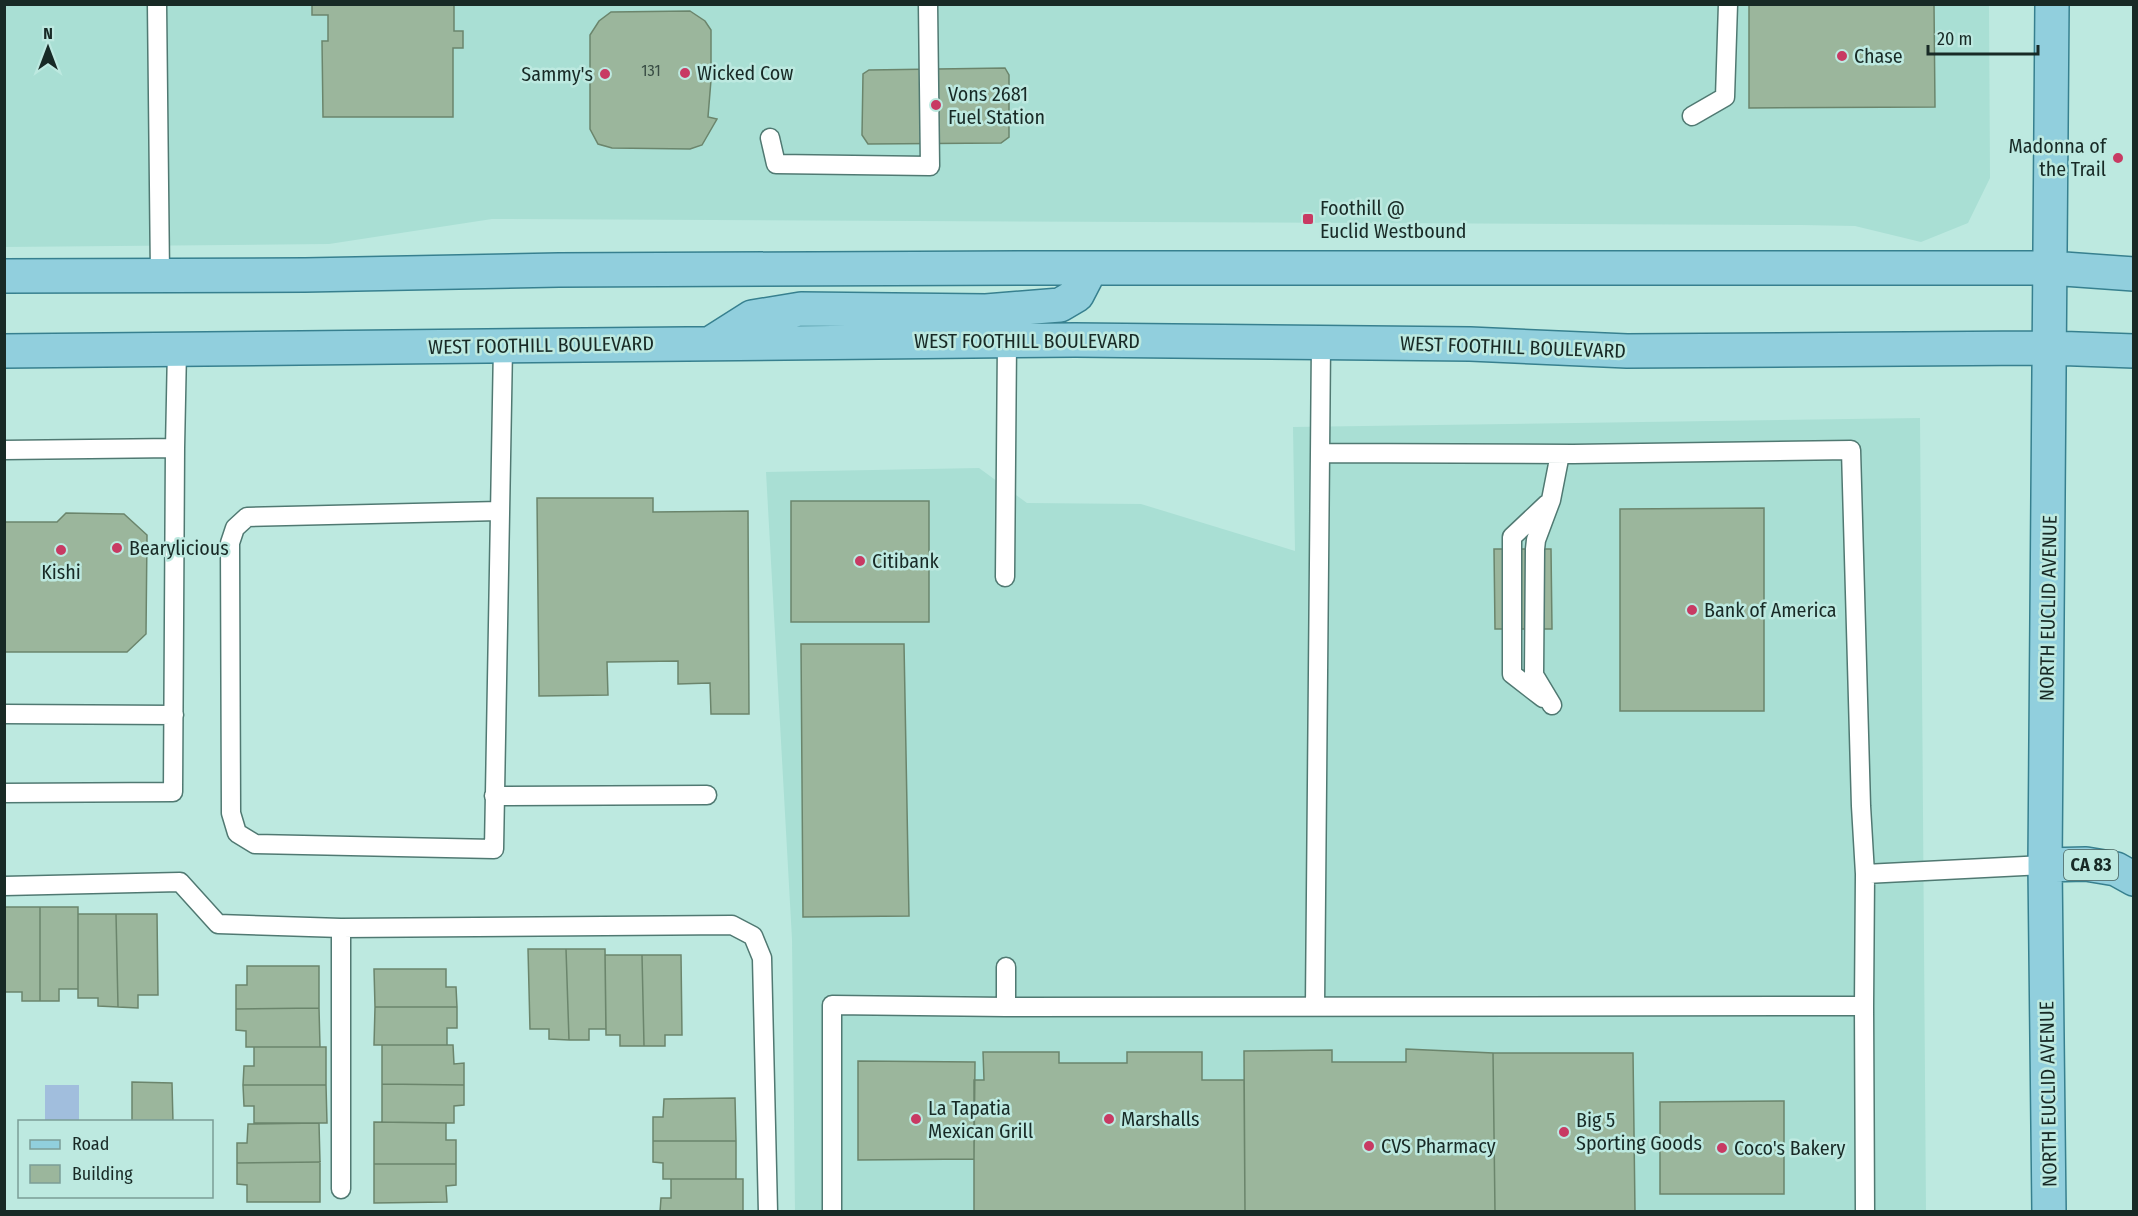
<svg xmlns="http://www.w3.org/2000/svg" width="2138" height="1216" viewBox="0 0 2138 1216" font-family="'Fira Sans Condensed',sans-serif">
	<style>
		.built { fill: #a9dfd4 }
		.water { fill: #a1bedd }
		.building { fill: #9bb69c; stroke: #6b856c; stroke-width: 1.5 }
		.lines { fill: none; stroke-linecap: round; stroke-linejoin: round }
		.service-casing { stroke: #507972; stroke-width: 21 }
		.primary-casing { stroke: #37808f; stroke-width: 36 }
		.service { stroke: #fff; stroke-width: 18 }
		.primary { stroke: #91cfdd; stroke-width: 33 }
		.poi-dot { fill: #c83a63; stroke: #bde9e0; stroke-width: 2 }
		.labels { text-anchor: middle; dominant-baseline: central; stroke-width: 5; stroke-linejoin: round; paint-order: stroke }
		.number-label { font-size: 16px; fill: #394d44 }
		.shield { fill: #bde9e0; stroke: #4a635e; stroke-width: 1.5 }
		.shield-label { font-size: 18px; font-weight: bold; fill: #182a26 }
		.poi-label { font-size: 20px; fill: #182a26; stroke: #bde9e0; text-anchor: start }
		.street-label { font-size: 20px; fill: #182a26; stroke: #bde9e0 }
	</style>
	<rect width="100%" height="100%" fill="#bde9e0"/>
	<path class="built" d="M5 5H1989L1990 178 1968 223 1921 242 1855 226 1802 225 492 219 329 244 5 247Z
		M1920 418 1926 1211H795L792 939 766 472 979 468 1027 503 1141 504 1295 551 1293 427Z"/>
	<path class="water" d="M45 1085H79V1121H45Z"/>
	<path class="building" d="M312 4H454V31H463V48H453V117H323L322 41H328V15H312Z
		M1749 4H1934L1935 107 1749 108Z
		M690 11 705 21 711 30V80L708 117 717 119 702 145 690 149 612 148 598 144 590 129V35L599 21 611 12Z
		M1005 68 1009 75V137L1001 143 868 144 862 135 863 74 869 70Z
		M537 498H653V512L748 511 749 714H711L710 683 678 684V661L607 662 608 695 539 696Z
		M791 501H929V622H791Z
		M1764 508V711H1620V509Z
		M66 513 124 514 147 535 146 634 127 652H4V522H57Z
		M1494 549H1551L1552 629H1495Z
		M801 644H904L909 916 803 917Z
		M4 907H40V1001H22V992H4Z
		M40 907H78V989H59V1001H40Z
		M78 914H116L118 1007 98 1006V998H78Z
		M116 914H157L158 995H138V1008L118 1007Z
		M528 949H566L569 1040 549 1039V1029H530Z
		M566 949H605L606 1029H589V1040H569Z
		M605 955H642L644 1046H620V1035H606Z
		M642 955H681L682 1035H665V1046H644Z
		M247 966H319V1008L236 1009V985H247Z
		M374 969H446V987H456L457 1007H375Z
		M375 1007H457V1028H447V1045H374Z
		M319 1008 320 1047H246V1031L236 1030V1009Z
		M382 1045H453L454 1064 464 1063V1085L382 1084Z
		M254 1047H326V1085H243L244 1066H254Z
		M1406 1049 1493 1053 1495 1212H1245L1244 1051 1332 1050V1062H1406Z
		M983 1052H1059V1063H1127V1052H1202V1080H1244L1245 1212H974V1080H984Z
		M1493 1053H1633L1635 1212H1495Z
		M858 1061 975 1062 974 1159 858 1160Z
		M132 1082 172 1083 173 1122H132Z
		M382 1084 464 1085V1105L454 1106V1123L382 1122Z
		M243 1085H326L327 1123H254V1106H244Z
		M735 1098 736 1141H653V1117H663L664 1099Z
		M1784 1101V1194H1660V1102Z
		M374 1122 446 1123V1140H456V1164H374Z
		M319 1123 320 1162 237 1163V1143H247L248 1124Z
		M653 1141H736V1179H663V1163L653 1162Z
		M320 1162V1202H247V1185L237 1184V1163Z
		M374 1164H456V1185L446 1186 447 1202 374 1203Z
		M671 1179H743V1212H660L661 1198H671Z"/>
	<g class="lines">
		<defs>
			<path id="service" d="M157 4 160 275
				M1692 116 1725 97 1728 4
				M770 138 776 164 930 166 928 4
				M4 450 175 448
				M499 511 247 517 235 528 230 543 231 813 237 833 255 844 494 849 503 346
				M1005 577 1007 341
				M1543 698 1512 674V537L1547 504
				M1552 705 1534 675 1535 549 1536 540 1551 500 1560 454
				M4 714 174 715
				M4 793 173 792 175 448 177 349
				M494 796 707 795
				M1865 874 2045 865
				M4 886 180 882 218 924 341 928 732 925 753 936 762 958 768 1212
				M341 928V1189
				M1006 967V1007L1864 1006 1865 874 1861 806 1851 450 1573 454 1320 453 1321 343
				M1315 1005 1320 453
				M1864 1006 1865 1212
				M832 1212V1005L1006 1007"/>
			<path id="primary" d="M4 276 305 275 559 270 1023 268H2050L2134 274
				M711 343 752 317 801 309 986 311 1060 305 1077 295 1091 268
				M4 351 1075 340 1470 344 1627 351 2050 348 2134 351
				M2045 865 2086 864 2116 869 2134 879
				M2049 1212 2045 865 2052 4"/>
		</defs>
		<use href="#service" class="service-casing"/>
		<use href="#primary" class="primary-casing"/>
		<use href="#service" class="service"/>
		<use href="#primary" class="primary"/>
	</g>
	<g class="poi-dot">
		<circle cx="1842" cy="56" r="6"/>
		<circle cx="685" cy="73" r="6"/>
		<circle cx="605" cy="74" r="6"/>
		<circle cx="936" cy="105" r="6"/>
		<circle cx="2118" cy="158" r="6"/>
		<rect x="1302" y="213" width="12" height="12" rx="3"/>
		<circle cx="117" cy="548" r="6"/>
		<circle cx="61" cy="550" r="6"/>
		<circle cx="860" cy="561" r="6"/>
		<circle cx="1692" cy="610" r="6"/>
		<circle cx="916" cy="1119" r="6"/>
		<circle cx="1109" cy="1119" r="6"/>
		<circle cx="1564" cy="1132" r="6"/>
		<circle cx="1369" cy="1146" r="6"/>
		<circle cx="1722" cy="1148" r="6"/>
	</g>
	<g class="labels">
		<g class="number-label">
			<text x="651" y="70">131</text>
		</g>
		<rect class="shield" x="2064" y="850" width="54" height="30" rx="4.5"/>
		<g class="shield-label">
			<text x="2091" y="865">CA 83</text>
		</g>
		<g class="poi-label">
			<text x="1854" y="56">Chase</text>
			<text x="697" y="73">Wicked Cow</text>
			<text x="593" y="74" text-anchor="end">Sammy's</text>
			<text x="948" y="94">Vons 2681<tspan x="948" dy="23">Fuel Station</tspan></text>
			<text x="2106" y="146" text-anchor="end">Madonna of<tspan x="2106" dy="23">the Trail</tspan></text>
			<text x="1320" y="208">Foothill @<tspan x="1320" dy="23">Euclid Westbound</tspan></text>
			<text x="129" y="548">Bearylicious</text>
			<text x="872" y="561">Citibank</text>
			<text x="61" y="572" text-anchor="middle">Kishi</text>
			<text x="1704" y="610">Bank of America</text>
			<text x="928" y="1108">La Tapatia<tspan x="928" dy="23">Mexican Grill</tspan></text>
			<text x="1121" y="1119">Marshalls</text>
			<text x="1576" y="1120">Big 5<tspan x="1576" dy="23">Sporting Goods</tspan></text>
			<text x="1381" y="1146">CVS Pharmacy</text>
			<text x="1734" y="1148">Coco's Bakery</text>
		</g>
		<g class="street-label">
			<text x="1027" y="341">WEST FOOTHILL BOULEVARD</text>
			<text transform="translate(541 345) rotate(-1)">WEST FOOTHILL BOULEVARD</text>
			<text transform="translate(1513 347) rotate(2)">WEST FOOTHILL BOULEVARD</text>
			<text transform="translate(2048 608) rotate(-89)">NORTH EUCLID AVENUE</text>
			<text transform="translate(2048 1094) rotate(-91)">NORTH EUCLID AVENUE</text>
		</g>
	</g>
	<rect width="2138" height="1216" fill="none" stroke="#182a26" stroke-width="12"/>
	<rect x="18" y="1120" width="195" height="78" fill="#bde9e0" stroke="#7b9d96" stroke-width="1.5"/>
	<rect x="30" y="1140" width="30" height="9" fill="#91cfdd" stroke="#7b9d96" stroke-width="1.5"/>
	<text x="72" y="1150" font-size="18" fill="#182a26">Road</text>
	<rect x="30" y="1165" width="30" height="18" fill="#9bb69c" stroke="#7b9d96" stroke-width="1.5"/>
	<text x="72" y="1180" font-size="18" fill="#182a26">Building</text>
	<g transform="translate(48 48)" stroke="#bde9e0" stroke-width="4.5" paint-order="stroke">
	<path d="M0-4.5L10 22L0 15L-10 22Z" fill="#182a26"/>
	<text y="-9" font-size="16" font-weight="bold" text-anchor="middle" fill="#182a26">N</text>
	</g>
	<path d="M1928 45v9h110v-9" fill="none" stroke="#182a26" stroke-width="3"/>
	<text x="1937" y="45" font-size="18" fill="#182a26" stroke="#bde9e0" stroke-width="4.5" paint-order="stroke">20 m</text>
</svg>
